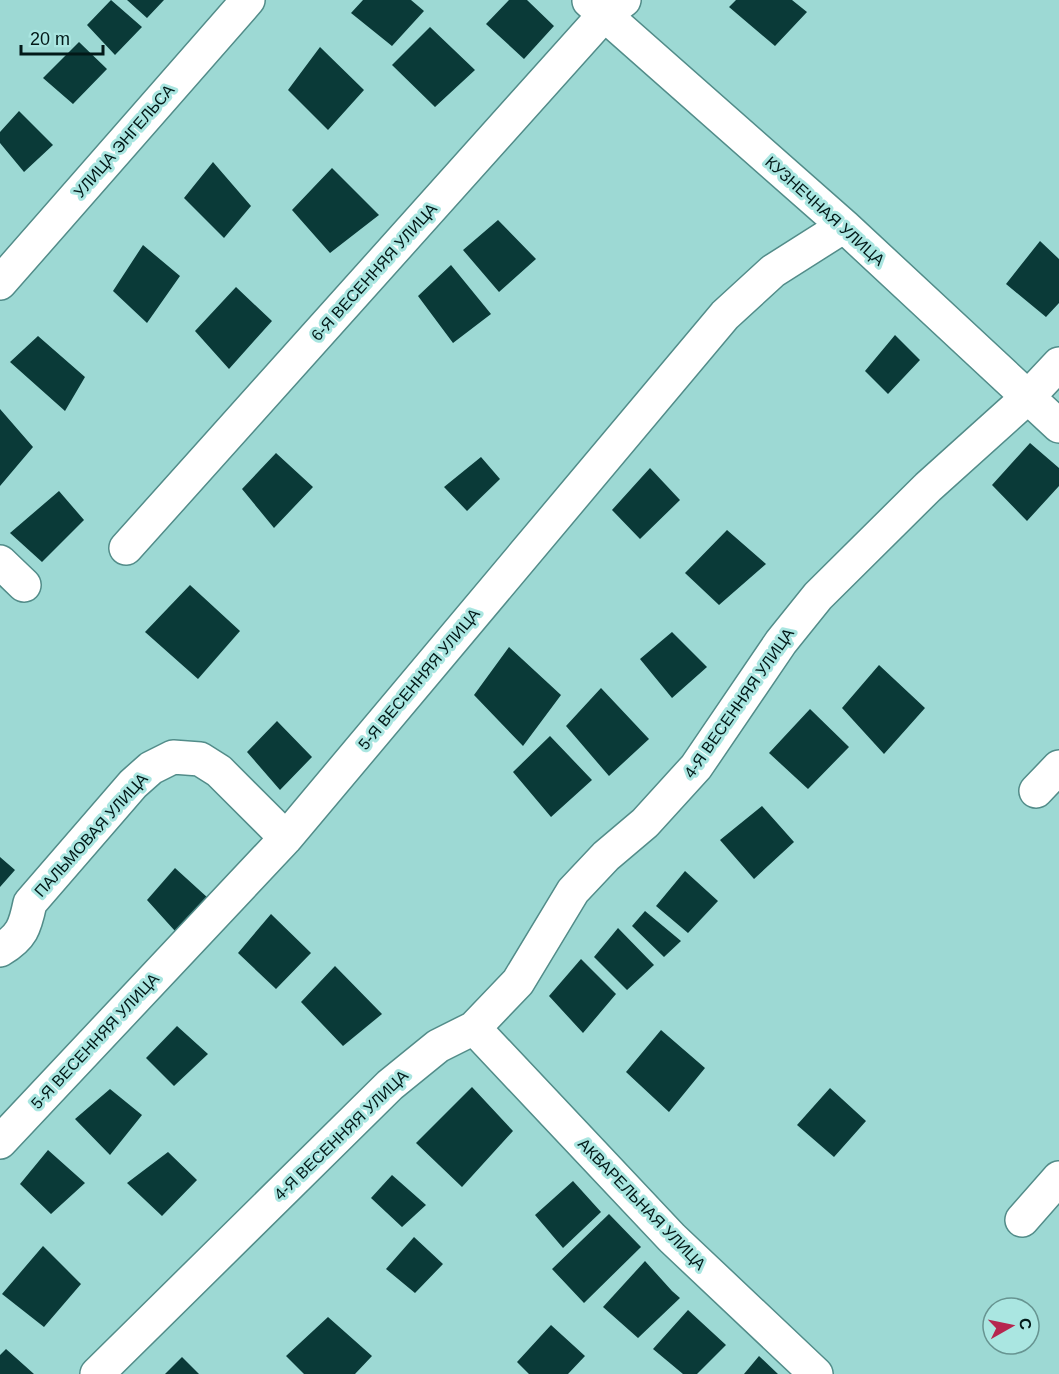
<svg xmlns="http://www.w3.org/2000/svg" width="1059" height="1374" viewBox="0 0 1059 1374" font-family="Helvetica,sans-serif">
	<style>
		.building { fill: #0a3a38 }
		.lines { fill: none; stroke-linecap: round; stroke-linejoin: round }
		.minor-casing { stroke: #528c89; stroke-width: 36 }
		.minor { stroke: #fff; stroke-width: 33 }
		.labels { text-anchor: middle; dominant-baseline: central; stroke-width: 6; stroke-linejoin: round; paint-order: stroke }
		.street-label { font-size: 16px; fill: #021918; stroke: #aae6e1 }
	</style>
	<rect width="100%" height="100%" fill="#9dd9d4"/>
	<path class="building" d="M111 0 142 27 115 55 87 25Z
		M127 0H164L147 18Z
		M363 0H411L424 11 392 46 351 13Z
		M509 0H527L554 26 524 59 486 24Z
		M736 0H792L807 12 775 46 729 7Z
		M430 27 475 70 435 107 392 65Z
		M79 42 107 69 73 104 43 78Z
		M320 47 364 90 328 130 288 90Z
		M19 111 53 145 24 172 0 143V132Z
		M213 162 251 206 224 238 184 198Z
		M332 168 379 215 330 253 292 210Z
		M498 220 536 259 499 292 463 250Z
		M1040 241 1059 259V303L1046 317 1006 284Z
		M143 245 180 276 147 323 113 291Z
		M451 265 491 314 453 343 418 296Z
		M236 287 272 321 229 369 195 331Z
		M895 335 920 360 888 394 865 371Z
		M38 336 85 377 65 411 10 362Z
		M0 409 33 447 0 486Z
		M1030 443 1059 468V486L1027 521 992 485Z
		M276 453 313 487 274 528 242 489Z
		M481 457 500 479 467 511 444 487Z
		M650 468 680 500 640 539 612 510Z
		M59 491 84 520 42 562 10 533Z
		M727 530 766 564 719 605 685 573Z
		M190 585 240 631 198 679 145 632Z
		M672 632 707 667 672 698 640 659Z
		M509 647 561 695 523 746 474 695Z
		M879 665 925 708 884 754 842 708Z
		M601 688 649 739 609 776 566 726Z
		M810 709 849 747 808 789 769 753Z
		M277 721 312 757 280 790 247 752Z
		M550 736 592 780 551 817 513 772Z
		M762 806 794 842 754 879 720 840Z
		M0 857 15 870 0 887Z
		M175 868 208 898 175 931 147 900Z
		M685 871 718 901 688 933 656 906Z
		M645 911 681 941 664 957 632 926Z
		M271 914 311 953 276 989 238 953Z
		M618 928 654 965 627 990 594 957Z
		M581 959 616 994 583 1033 549 996Z
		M335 966 382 1014 343 1046 301 1002Z
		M177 1026 208 1054 174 1086 146 1058Z
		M661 1030 705 1068 669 1112 626 1072Z
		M472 1087 513 1131 462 1187 416 1143Z
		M830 1088 866 1121 834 1157 797 1125Z
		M110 1089 142 1115 110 1155 75 1119Z
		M48 1150 85 1183 51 1214 20 1184Z
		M168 1152 197 1180 162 1216 127 1183Z
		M392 1175 426 1205 402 1227 371 1198Z
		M573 1181 601 1212 563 1248 535 1215Z
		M609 1214 641 1247 584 1303 552 1269Z
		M414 1237 443 1264 415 1293 386 1269Z
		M43 1246 81 1284 44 1327 2 1294Z
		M645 1261 672 1291 680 1298 638 1338 603 1307Z
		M688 1310 726 1345 697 1374H683L653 1349Z
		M328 1317 372 1356 355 1374H304L286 1356Z
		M551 1325 585 1356 568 1374H529L517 1362Z
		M6 1349 34 1374H0V1355Z
		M759 1356 778 1374H744Z
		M182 1357 199 1374H165Z"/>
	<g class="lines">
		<defs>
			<path id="minor" d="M589 1 844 226 1059 426
				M0 283 248 0
				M126 548 604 15 624 0
				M0 562 24 585
				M1036 791 1059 767
				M0 950C22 937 25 927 30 903L133 784 151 768 173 757 200 759 219 771 286 838
				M474 1028 672 1238 816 1374
				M0 1142 286 838 725 315 773 271 844 226
				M1022 1220 1059 1178
				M97 1374 390 1085 438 1046 474 1028 518 982 573 891 606 856 645 823 696 767 781 642 818 596 928 487 1028 397 1059 364"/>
		</defs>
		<use href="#minor" class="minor-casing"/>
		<use href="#minor" class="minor"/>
	</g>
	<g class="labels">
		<g class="street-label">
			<text transform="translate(124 141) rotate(-49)">УЛИЦА ЭНГЕЛЬСА</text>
			<text transform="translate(825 211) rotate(42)">КУЗНЕЧНАЯ УЛИЦА</text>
			<text transform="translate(374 272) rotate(-48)">6-Я ВЕСЕННЯЯ УЛИЦА</text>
			<text transform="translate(419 679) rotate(-50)">5-Я ВЕСЕННЯЯ УЛИЦА</text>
			<text transform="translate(739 703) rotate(-55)">4-Я ВЕСЕННЯЯ УЛИЦА</text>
			<text transform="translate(91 835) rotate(-48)">ПАЛЬМОВАЯ УЛИЦА</text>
			<text transform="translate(95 1041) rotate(-47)">5-Я ВЕСЕННЯЯ УЛИЦА</text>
			<text transform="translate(341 1135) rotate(-44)">4-Я ВЕСЕННЯЯ УЛИЦА</text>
			<text transform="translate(642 1204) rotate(46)">АКВАРЕЛЬНАЯ УЛИЦА</text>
		</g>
	</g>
	<g transform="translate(1011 1326) rotate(81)"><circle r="28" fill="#aae6e1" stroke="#679491" stroke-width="1.5"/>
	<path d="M0-4.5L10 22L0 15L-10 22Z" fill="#b6264f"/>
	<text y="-9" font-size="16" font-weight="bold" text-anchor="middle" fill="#021918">С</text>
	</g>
	<path d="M21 45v9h82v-9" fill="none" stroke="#021918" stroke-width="3"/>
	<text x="30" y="45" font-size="18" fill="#021918" stroke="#aae6e1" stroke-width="4.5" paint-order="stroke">20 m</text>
</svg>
